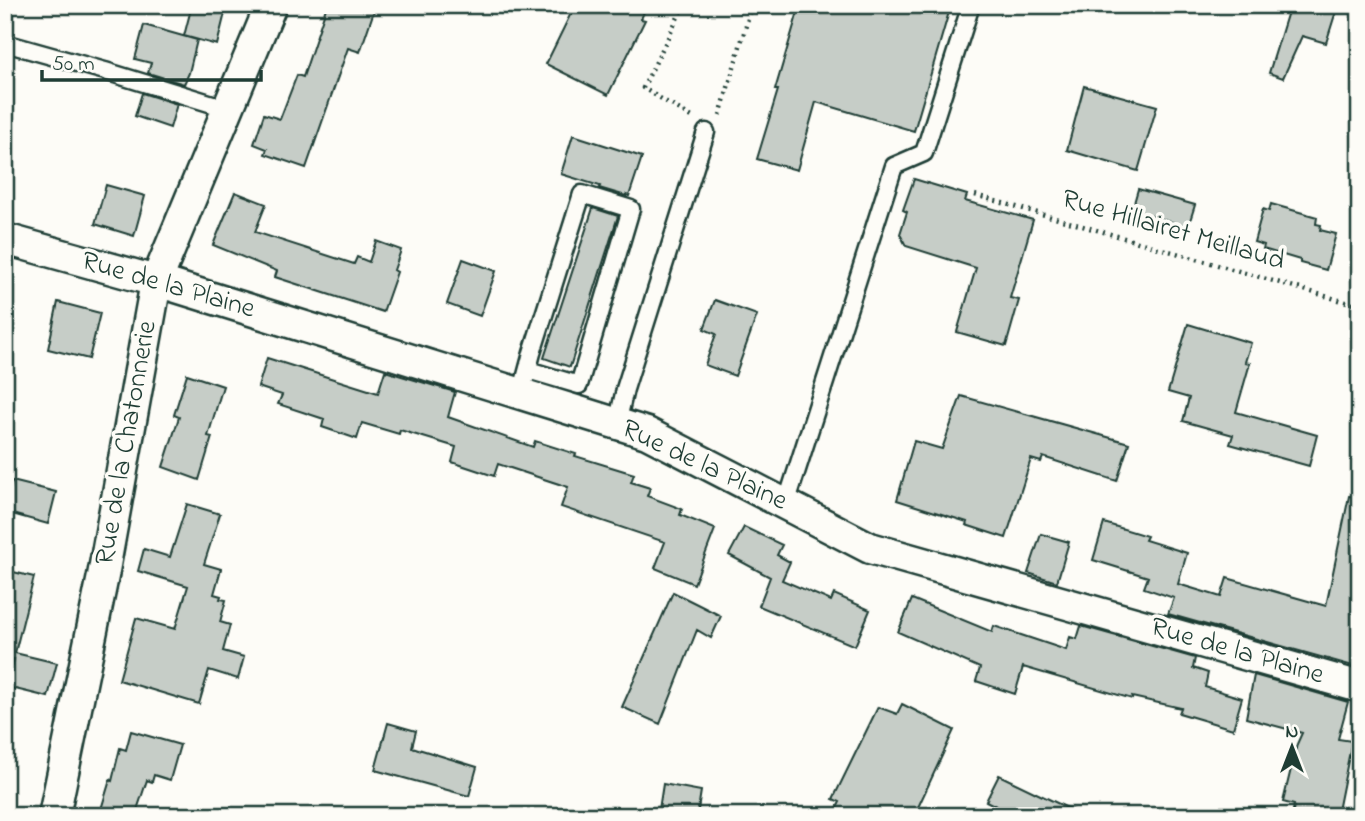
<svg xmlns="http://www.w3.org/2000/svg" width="1365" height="821" viewBox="0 0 1365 821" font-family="'Indie Flower',sans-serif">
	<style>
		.building { fill: #c6cdc7; stroke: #1f3d34; stroke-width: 2 }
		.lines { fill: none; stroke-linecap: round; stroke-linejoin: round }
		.lane-casing { stroke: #1f3d34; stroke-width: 21 }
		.street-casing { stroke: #1f3d34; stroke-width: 35 }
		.path { stroke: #1f3d34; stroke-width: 4.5; stroke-dasharray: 2 5; stroke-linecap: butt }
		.lane { stroke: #fdfcf7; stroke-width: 16 }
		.street { stroke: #fdfcf7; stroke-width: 30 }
		.labels { text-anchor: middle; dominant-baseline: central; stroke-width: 7; stroke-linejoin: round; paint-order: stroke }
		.street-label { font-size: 28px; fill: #1f3d34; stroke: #fdfcf7 }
	</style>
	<rect width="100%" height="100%" fill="#fdfcf7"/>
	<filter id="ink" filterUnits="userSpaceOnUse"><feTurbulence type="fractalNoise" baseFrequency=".0143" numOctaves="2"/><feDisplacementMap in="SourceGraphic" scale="14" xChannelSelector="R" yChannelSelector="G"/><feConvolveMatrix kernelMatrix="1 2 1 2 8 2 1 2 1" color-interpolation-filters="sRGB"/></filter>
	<g filter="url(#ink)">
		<path class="building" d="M192 5H227L217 45 184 36Z
			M327 5H376L360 52 348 48 306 168 265 154 267 149 254 144 264 114 280 119 297 75 303 77Z
			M575 5H647L641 19 645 20 608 95 546 64Z
			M800 5H951L914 131 816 102 797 170 757 159 778 90H775Z
			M1290 5H1338L1326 43 1302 36 1283 78 1269 73Z
			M144 25 197 40 189 73 184 84 148 73 151 63 135 59Z
			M1084 86 1157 106 1138 171 1067 150Z
			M142 93 177 104 170 128 135 116Z
			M573 135 642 157 629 196 626 195V196L599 188 600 186 561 174Z
			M914 179 967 195 965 201 1033 220 1010 298 1019 300 1006 346 957 332 976 268 906 246 900 234 907 212 903 210Z
			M106 185 145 196 134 236 95 224Z
			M1138 189 1195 205 1188 227 1132 210Z
			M235 192 266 204 255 232 354 264 357 257 369 262 376 241 401 250 394 270 397 272 383 312 275 277 277 271 213 245Z
			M1271 204 1317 217 1316 224 1321 225 1320 230 1336 234 1326 270 1300 263V260L1263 249 1264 245 1254 242 1263 209 1269 211Z
			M593 208 618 216 570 367 544 358Z
			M463 259 496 271 480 316 447 304Z
			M715 300 757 315 735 376 705 365 716 334 704 329Z
			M58 302 100 313 89 359 48 349Z
			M1188 324 1251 343 1245 362 1250 363 1236 412 1317 435 1309 466 1230 444 1233 435 1183 421 1189 398 1168 392Z
			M267 358 378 393 385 371 455 392 448 417 533 447 535 441 576 454 575 456 634 474 631 482 650 488 647 496 682 509 680 515 715 529 694 584 655 568 665 542 561 507 568 487 498 464 494 476 452 462 456 447 400 430 399 434 362 423 357 439 322 427 324 419 278 404 282 395 258 387Z
			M187 374 223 386 208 436 212 437 199 480 163 467 179 417 174 415Z
			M961 396 1129 443 1117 481 1043 457 1041 462 1031 459 1006 538 966 525 967 522 897 500 914 441 942 449Z
			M12 481 56 492 48 524 5 512Z
			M1349 496 1360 497V668L1168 614 1174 598 1144 588 1148 577 1093 560 1104 523 1147 536 1145 540 1187 553 1178 584 1221 597 1227 578 1326 606Z
			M187 504 220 514 204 564 221 569 214 594 221 596 220 599 226 600 220 622 230 625 223 651 244 657 238 679 209 670 199 704 119 680 136 618 175 629 188 586 138 571 144 549 170 557Z
			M744 527 782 545 777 555 790 562 782 580 831 601 834 594 870 610 855 646 759 606 770 577 729 555Z
			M1041 534 1069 542 1057 582 1028 573Z
			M5 570 34 577 15 653 57 663 48 697 7 687 14 659 5 658Z
			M673 592 721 616 711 638 697 630 660 724 622 707Z
			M912 599 992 632 994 626 1066 650 1070 637 1077 639 1081 626 1195 658 1193 668 1208 673 1205 687 1242 698 1233 729 1179 713 1181 708 1132 697V699L1023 667 1015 694 976 681 980 668 898 632Z
			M1254 675 1348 702 1338 739 1352 741 1337 816H1292L1294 805 1283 802 1297 744 1302 733 1246 718Z
			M902 704 954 730 914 816H833L840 802 833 799 878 707 897 714Z
			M388 723 416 731 412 747 477 767 469 796 375 770Z
			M131 731 180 745 170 780 154 775 152 782 147 780 135 816H99L110 780 112 781 120 748 126 750Z
			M999 775 1084 816H1016L986 801Z
			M663 784 701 791 697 816H658Z"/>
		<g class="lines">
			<defs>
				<path id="lane" d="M5 43 105 71 229 109
					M521 394 532 353 582 194 631 209 579 385 528 370
					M617 424 625 389 706 132
					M786 504 894 166 924 153 971 5"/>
				<path id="street" d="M5 239 170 285 647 433 870 548 1360 687
					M54 816 103 576 156 282 271 5"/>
			</defs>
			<use href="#lane" class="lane-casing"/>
			<use href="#street" class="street-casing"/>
			<path class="path" d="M684 5 643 88 692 117
				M720 115 752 5
				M975 195 1360 306"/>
			<use href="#lane" class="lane"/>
			<use href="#street" class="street"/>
		</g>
	</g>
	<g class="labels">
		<g class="street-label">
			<text transform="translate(1173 231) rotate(16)">Rue Hillairet Meillaud</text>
			<text transform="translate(168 286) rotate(16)">Rue de la Plaine</text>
			<text transform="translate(127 443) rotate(-80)">Rue de la Chatonnerie</text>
			<text transform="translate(704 466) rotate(25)">Rue de la Plaine</text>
			<text transform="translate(1237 652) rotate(16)">Rue de la Plaine</text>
		</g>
	</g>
	<rect width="1365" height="821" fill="none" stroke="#fdfcf7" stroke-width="28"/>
	<rect x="14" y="14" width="1337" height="793" fill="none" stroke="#1f3d34" stroke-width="2.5" filter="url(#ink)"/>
	<g transform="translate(1292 747)" stroke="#fdfcf7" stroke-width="5" paint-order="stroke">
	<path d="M0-5L12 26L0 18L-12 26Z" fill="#1f3d34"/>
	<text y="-10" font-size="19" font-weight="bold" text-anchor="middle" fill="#1f3d34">N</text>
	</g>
	<path d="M42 70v10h219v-10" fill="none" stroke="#1f3d34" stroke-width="3.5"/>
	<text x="52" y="70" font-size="21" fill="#1f3d34" stroke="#fdfcf7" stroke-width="5" paint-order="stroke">50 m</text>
</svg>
